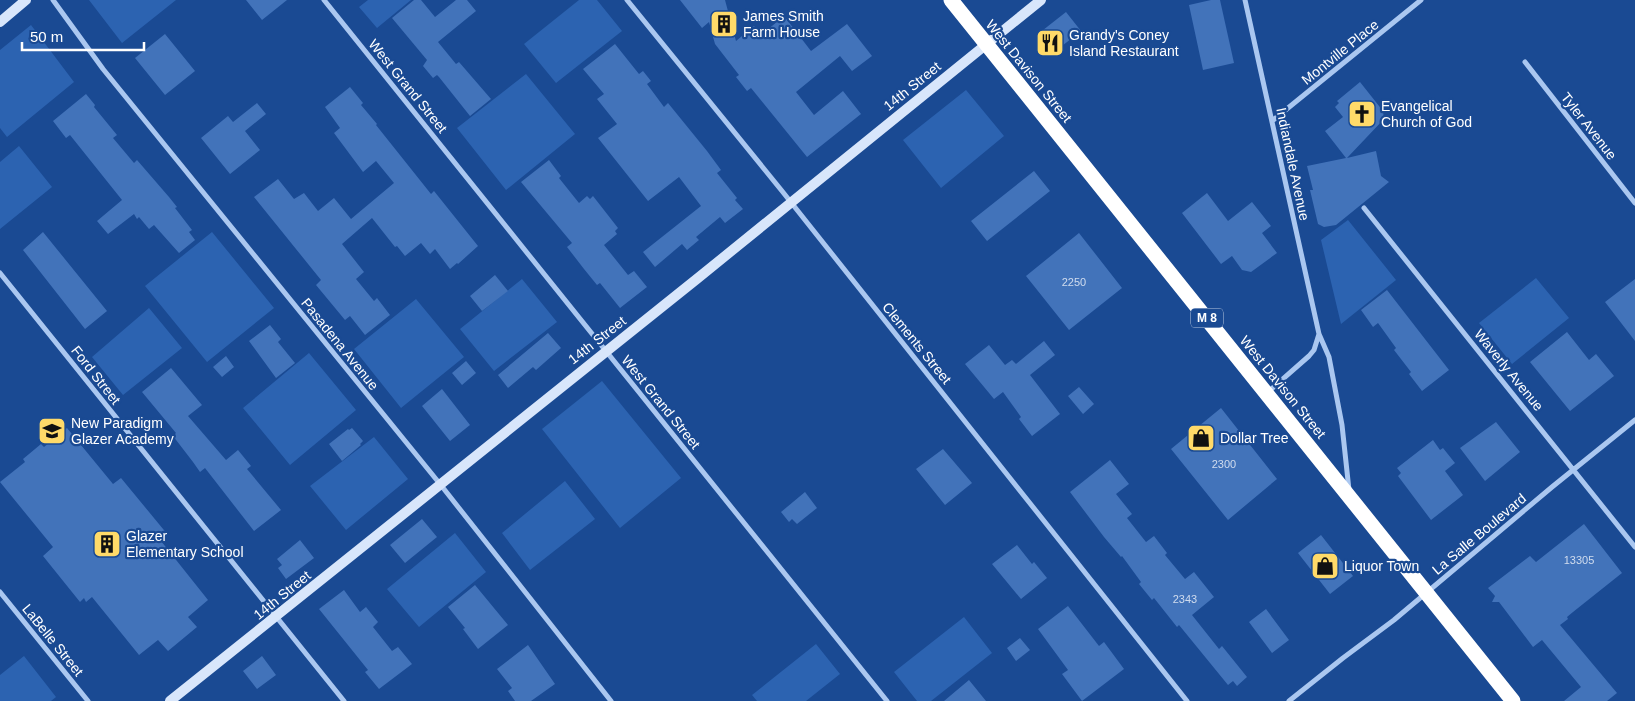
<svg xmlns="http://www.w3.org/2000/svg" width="1635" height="701" viewBox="0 0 1635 701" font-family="Helvetica,sans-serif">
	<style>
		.green { fill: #2c63b1 }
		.building { fill: #4273ba }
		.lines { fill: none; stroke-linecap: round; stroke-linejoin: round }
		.street { stroke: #aac7f0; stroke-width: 5 }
		.secondary { stroke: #d8e6fb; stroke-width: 10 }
		.highway { stroke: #fff; stroke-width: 15 }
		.labels { text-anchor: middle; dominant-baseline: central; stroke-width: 4.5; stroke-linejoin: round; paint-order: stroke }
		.number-label { font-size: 11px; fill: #d0dcee }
		.shield { fill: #1a4a93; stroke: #bac9df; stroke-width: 1 }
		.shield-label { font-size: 12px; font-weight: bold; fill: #fff }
		.poi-label { font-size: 14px; fill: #fff; stroke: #1a4a93; text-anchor: start }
		.street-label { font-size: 14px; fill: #fff; stroke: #1a4a93 }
	</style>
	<rect width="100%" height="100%" fill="#1a4a93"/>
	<path class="green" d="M89 0H176L122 43Z
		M368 0H411L377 28 359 7Z
		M579 0H597L622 31 556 83 524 44Z
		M31 25 74 82 7 137 0 128V50Z
		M526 74 575 134 506 190 457 128Z
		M966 90 1004 136 941 188 903 140Z
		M19 146 52 187 0 229V162Z
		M1348 220 1396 280 1341 324 1321 240Z
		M212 232 274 308 207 362 145 286Z
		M1536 278 1569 318 1512 364 1479 323Z
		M522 279 557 322 494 371 460 329Z
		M416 299 464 357 401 408 354 349Z
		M149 308 182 348 123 395 92 357Z
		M309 353 356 410 290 465 243 408Z
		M602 381 681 478 620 528 542 429Z
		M374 437 408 479 346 530 310 486Z
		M565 481 595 519 530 570 502 533Z
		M455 533 486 572 419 627 387 589Z
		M964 617 992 653 931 701H917L894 672Z
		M816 644 840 674 806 701H757L752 695Z
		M24 656 56 697 51 701H0V675Z"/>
	<path class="building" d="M246 0H287L262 20Z
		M414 0H421L435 17 456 0H467L476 11 438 42 456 64 459 62 491 99 470 116 439 77 437 75 433 78 423 66 427 60 392 18Z
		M680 0H725L736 41 754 26 761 35 784 16 811 51 847 24 872 56 852 71 840 56 796 92 814 115 843 91 861 114 807 157 751 88 747 91 736 77 739 75 715 44 709 22 702 28Z
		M1211 0H1220L1234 63 1203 70 1189 5Z
		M1066 12 1081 31 1053 53 1038 34Z
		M165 34 195 71 165 95 135 58Z
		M615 44 639 74 643 71 651 81 647 84 664 107 668 103 707 151 721 170 717 173 737 198 735 200 743 209 725 223 720 217 696 237 699 240 687 250 682 244 655 267 643 252 701 206 679 177 648 201 598 138 617 124 597 99 604 94 583 69Z
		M1360 82 1383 111 1384 119 1347 158 1376 151 1381 176 1389 182 1336 225 1324 227 1318 224 1310 190H1313L1307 166 1346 158 1325 131 1343 117 1335 107 1339 103 1337 101Z
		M350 87 363 103 361 105 377 124 376 125 431 194 434 191 478 246 458 264 457 263 450 269 435 249 430 254 421 243 405 256 397 246 395 247 372 218 342 244 364 272 356 279 374 301 377 298 390 315 365 335 350 316 345 320 316 285 321 280 254 197 278 179 294 199 304 193 318 211 334 198 351 219 394 183 376 161 363 172 334 133 340 128 325 107Z
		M86 94 95 105 94 107 117 135 113 138 134 163 137 160 169 197 177 207 175 208 192 230 189 232 195 240 179 253 154 225 149 229 139 217 137 219 134 214 108 234 97 221 122 200 70 135 66 138 53 121Z
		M257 103 266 114 245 131 260 150 230 174 201 138 228 116 233 122Z
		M549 160 561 176 559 178 579 203 587 196 590 199 593 196 618 228 615 231 617 234 604 245 628 275 634 271 647 287 620 308 600 283 597 285 584 269 567 247 572 243 521 182Z
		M1034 171 1050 191 987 241 971 221Z
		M1207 193 1228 221 1252 202 1271 226 1262 233 1277 253 1251 272 1242 270 1232 256 1221 264 1182 213Z
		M43 232 107 311 85 329 23 250Z
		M1079 233 1122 288 1069 330 1026 276Z
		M495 275 508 291 482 311 470 296Z
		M1635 279V341L1605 302Z
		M1387 290 1449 370 1422 391 1409 374 1411 372 1394 350 1396 348 1378 323 1373 327 1361 310Z
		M270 325 281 339 278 342 295 363 276 378 249 341Z
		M1567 332 1589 360 1596 354 1614 376 1570 411 1530 362Z
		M548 333 561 348 536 370 533 367 508 388 498 375Z
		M1044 341 1055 355 1030 375 1060 414 1032 436 1019 419 1021 417 1003 392 994 399 965 364 989 345 1005 365 1012 360 1016 364Z
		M226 356 234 367 222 377 213 367Z
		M466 361 476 373 462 385 452 373Z
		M171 368 202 405 188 416 226 460 238 450 251 466 247 469 281 510 254 531 205 468 200 472 193 462 173 436 176 433 142 392Z
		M1079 387 1094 404 1083 414 1068 396Z
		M442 389 470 425 450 441 422 406Z
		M1221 408 1277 479 1228 520 1171 449Z
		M1496 422 1520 452 1485 481 1460 448Z
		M67 428 113 484 121 478 168 535 161 541 208 600 188 617 197 627 168 651 158 640 139 655 92 597 86 602 84 598 80 602 43 556 53 547 0 482 25 462 23 459 41 444 44 447Z
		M352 428 363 441 360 444 361 445 342 461 329 444 348 429 349 430Z
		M1433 440 1440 450 1443 448 1455 463 1445 471 1463 495 1431 520 1398 476 1401 473 1397 468Z
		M943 449 972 483 945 505 916 469Z
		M1110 460 1129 484 1116 494 1132 514 1127 518 1146 542 1154 536 1167 553 1165 555 1185 579 1194 572 1214 597 1192 615 1219 649 1222 646 1247 677 1237 686 1233 681 1228 685 1179 625 1177 627 1154 598 1152 600 1139 584 1141 582 1122 556 1121 557 1104 537 1070 492Z
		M805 492 817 508 797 524 792 519 789 522 781 512Z
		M422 519 437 537 405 563 390 545Z
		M1584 524 1622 573 1573 612 1567 617 1568 619 1560 625 1617 693 1607 701H1564L1581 687 1542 640 1533 647 1499 602H1492L1495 596 1488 588 1530 556 1536 562Z
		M1321 535 1353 576 1330 594 1298 553Z
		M300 540 314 558 286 579 278 568 282 565 277 559Z
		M1017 545 1032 564 1034 562 1047 578 1021 599 992 564Z
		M475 585 508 625 478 649 463 629 465 628 448 607Z
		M344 590 360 612 366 607 378 622 373 627 392 651 398 647 412 664 379 689 365 672 368 670 319 609Z
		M1068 606 1099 646 1104 642 1124 669 1082 701 1062 674 1068 670 1038 629Z
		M1266 609 1289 640 1272 653 1249 622Z
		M1020 638 1030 650 1016 661 1007 648Z
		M528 645 555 684 531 701H515L508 691 512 688 497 669Z
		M262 656 276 675 257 689 243 671Z
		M969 680 986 701H944Z"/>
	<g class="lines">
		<path class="street" d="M53 0 103 69 440 484 611 701
			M324 0 887 701
			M627 0 782 191 1187 701
			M1245 0 1319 334 1329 357 1342 425 1349 490
			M1525 62 1635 203
			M1272 121 1421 0
			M1364 208 1635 547
			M0 273 344 701
			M1268 392 1309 356 1314 350 1319 334
			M0 592 88 701
			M1289 701 1343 658 1394 620 1552 487 1635 420"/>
		<path class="secondary" d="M0 22 26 0
			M170 701 698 278 1041 0"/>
		<path class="highway" d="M951 0 1513 701"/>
	</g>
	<defs>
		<symbol id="building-square" viewBox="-11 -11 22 22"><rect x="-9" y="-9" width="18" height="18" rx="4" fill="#ffda69" stroke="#1a4a93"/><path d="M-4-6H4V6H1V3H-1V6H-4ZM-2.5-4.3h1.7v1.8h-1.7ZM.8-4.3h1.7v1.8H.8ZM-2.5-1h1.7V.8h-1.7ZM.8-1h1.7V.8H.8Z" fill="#111"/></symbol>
		<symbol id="restaurant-square" viewBox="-11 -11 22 22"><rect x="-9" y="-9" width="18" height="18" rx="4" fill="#ffda69" stroke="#1a4a93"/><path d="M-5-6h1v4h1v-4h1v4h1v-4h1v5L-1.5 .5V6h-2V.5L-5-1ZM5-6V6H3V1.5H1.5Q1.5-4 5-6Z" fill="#111"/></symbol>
		<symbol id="church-square" viewBox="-11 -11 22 22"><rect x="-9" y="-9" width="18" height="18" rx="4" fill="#ffda69" stroke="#1a4a93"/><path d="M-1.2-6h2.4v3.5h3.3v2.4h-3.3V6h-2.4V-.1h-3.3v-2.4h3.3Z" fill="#111"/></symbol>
		<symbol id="school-square" viewBox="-11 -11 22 22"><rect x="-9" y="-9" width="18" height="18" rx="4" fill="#ffda69" stroke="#1a4a93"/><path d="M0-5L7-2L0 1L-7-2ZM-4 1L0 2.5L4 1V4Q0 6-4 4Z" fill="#111"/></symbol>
		<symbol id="shop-square" viewBox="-11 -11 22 22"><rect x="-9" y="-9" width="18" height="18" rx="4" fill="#ffda69" stroke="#1a4a93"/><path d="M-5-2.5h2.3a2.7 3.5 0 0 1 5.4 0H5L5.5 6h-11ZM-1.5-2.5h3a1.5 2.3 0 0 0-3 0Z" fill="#111"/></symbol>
	</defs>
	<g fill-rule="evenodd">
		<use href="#building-square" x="708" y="8" width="32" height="32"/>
		<use href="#restaurant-square" x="1034" y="27" width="32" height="32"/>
		<use href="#church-square" x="1346" y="98" width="32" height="32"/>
		<use href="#school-square" x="36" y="415" width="32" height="32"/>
		<use href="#shop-square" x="1185" y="422" width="32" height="32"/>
		<use href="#building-square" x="91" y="528" width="32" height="32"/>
		<use href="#shop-square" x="1309" y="550" width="32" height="32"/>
	</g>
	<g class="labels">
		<g class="number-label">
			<text x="1074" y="282">2250</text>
			<text x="1224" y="464">2300</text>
			<text x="1579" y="560">13305</text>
			<text x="1185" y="599">2343</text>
		</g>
		<rect class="shield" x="1191" y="308.5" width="32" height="19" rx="4"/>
		<g class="shield-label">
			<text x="1207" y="318">M 8</text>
		</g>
		<g class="poi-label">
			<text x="743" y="16">James Smith<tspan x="743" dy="16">Farm House</tspan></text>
			<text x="1069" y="35">Grandy's Coney<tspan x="1069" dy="16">Island Restaurant</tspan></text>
			<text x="1381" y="106">Evangelical<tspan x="1381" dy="16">Church of God</tspan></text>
			<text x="71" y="423">New Paradigm<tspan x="71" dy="16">Glazer Academy</tspan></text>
			<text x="1220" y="438">Dollar Tree</text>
			<text x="126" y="536">Glazer<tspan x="126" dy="16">Elementary School</tspan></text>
			<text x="1344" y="566">Liquor Town</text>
		</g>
		<g class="street-label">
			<text transform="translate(1340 52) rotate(-39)">Montville Place</text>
			<text transform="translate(1029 71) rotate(51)">West Davison Street</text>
			<text transform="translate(408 86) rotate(51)">West Grand Street</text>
			<text transform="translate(912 86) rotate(-39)">14th Street</text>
			<text transform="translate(1589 126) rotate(52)">Tyler Avenue</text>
			<text transform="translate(1293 164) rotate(78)">Indiandale Avenue</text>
			<text transform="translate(597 340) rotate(-38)">14th Street</text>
			<text transform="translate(917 343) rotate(51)">Clements Street</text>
			<text transform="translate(340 344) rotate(51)">Pasadena Avenue</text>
			<text transform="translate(1509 370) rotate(51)">Waverly Avenue</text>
			<text transform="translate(96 375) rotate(52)">Ford Street</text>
			<text transform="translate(1283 387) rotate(51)">West Davison Street</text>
			<text transform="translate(661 402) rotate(51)">West Grand Street</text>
			<text transform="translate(1479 534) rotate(-40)">La Salle Boulevard</text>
			<text transform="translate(282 595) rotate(-39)">14th Street</text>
			<text transform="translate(53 640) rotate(51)">LaBelle Street</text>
		</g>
	</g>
	<path d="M22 42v8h122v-8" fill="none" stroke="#ffffff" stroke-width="2.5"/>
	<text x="30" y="42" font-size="15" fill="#ffffff" stroke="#1a4a93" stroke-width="4" paint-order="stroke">50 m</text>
</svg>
